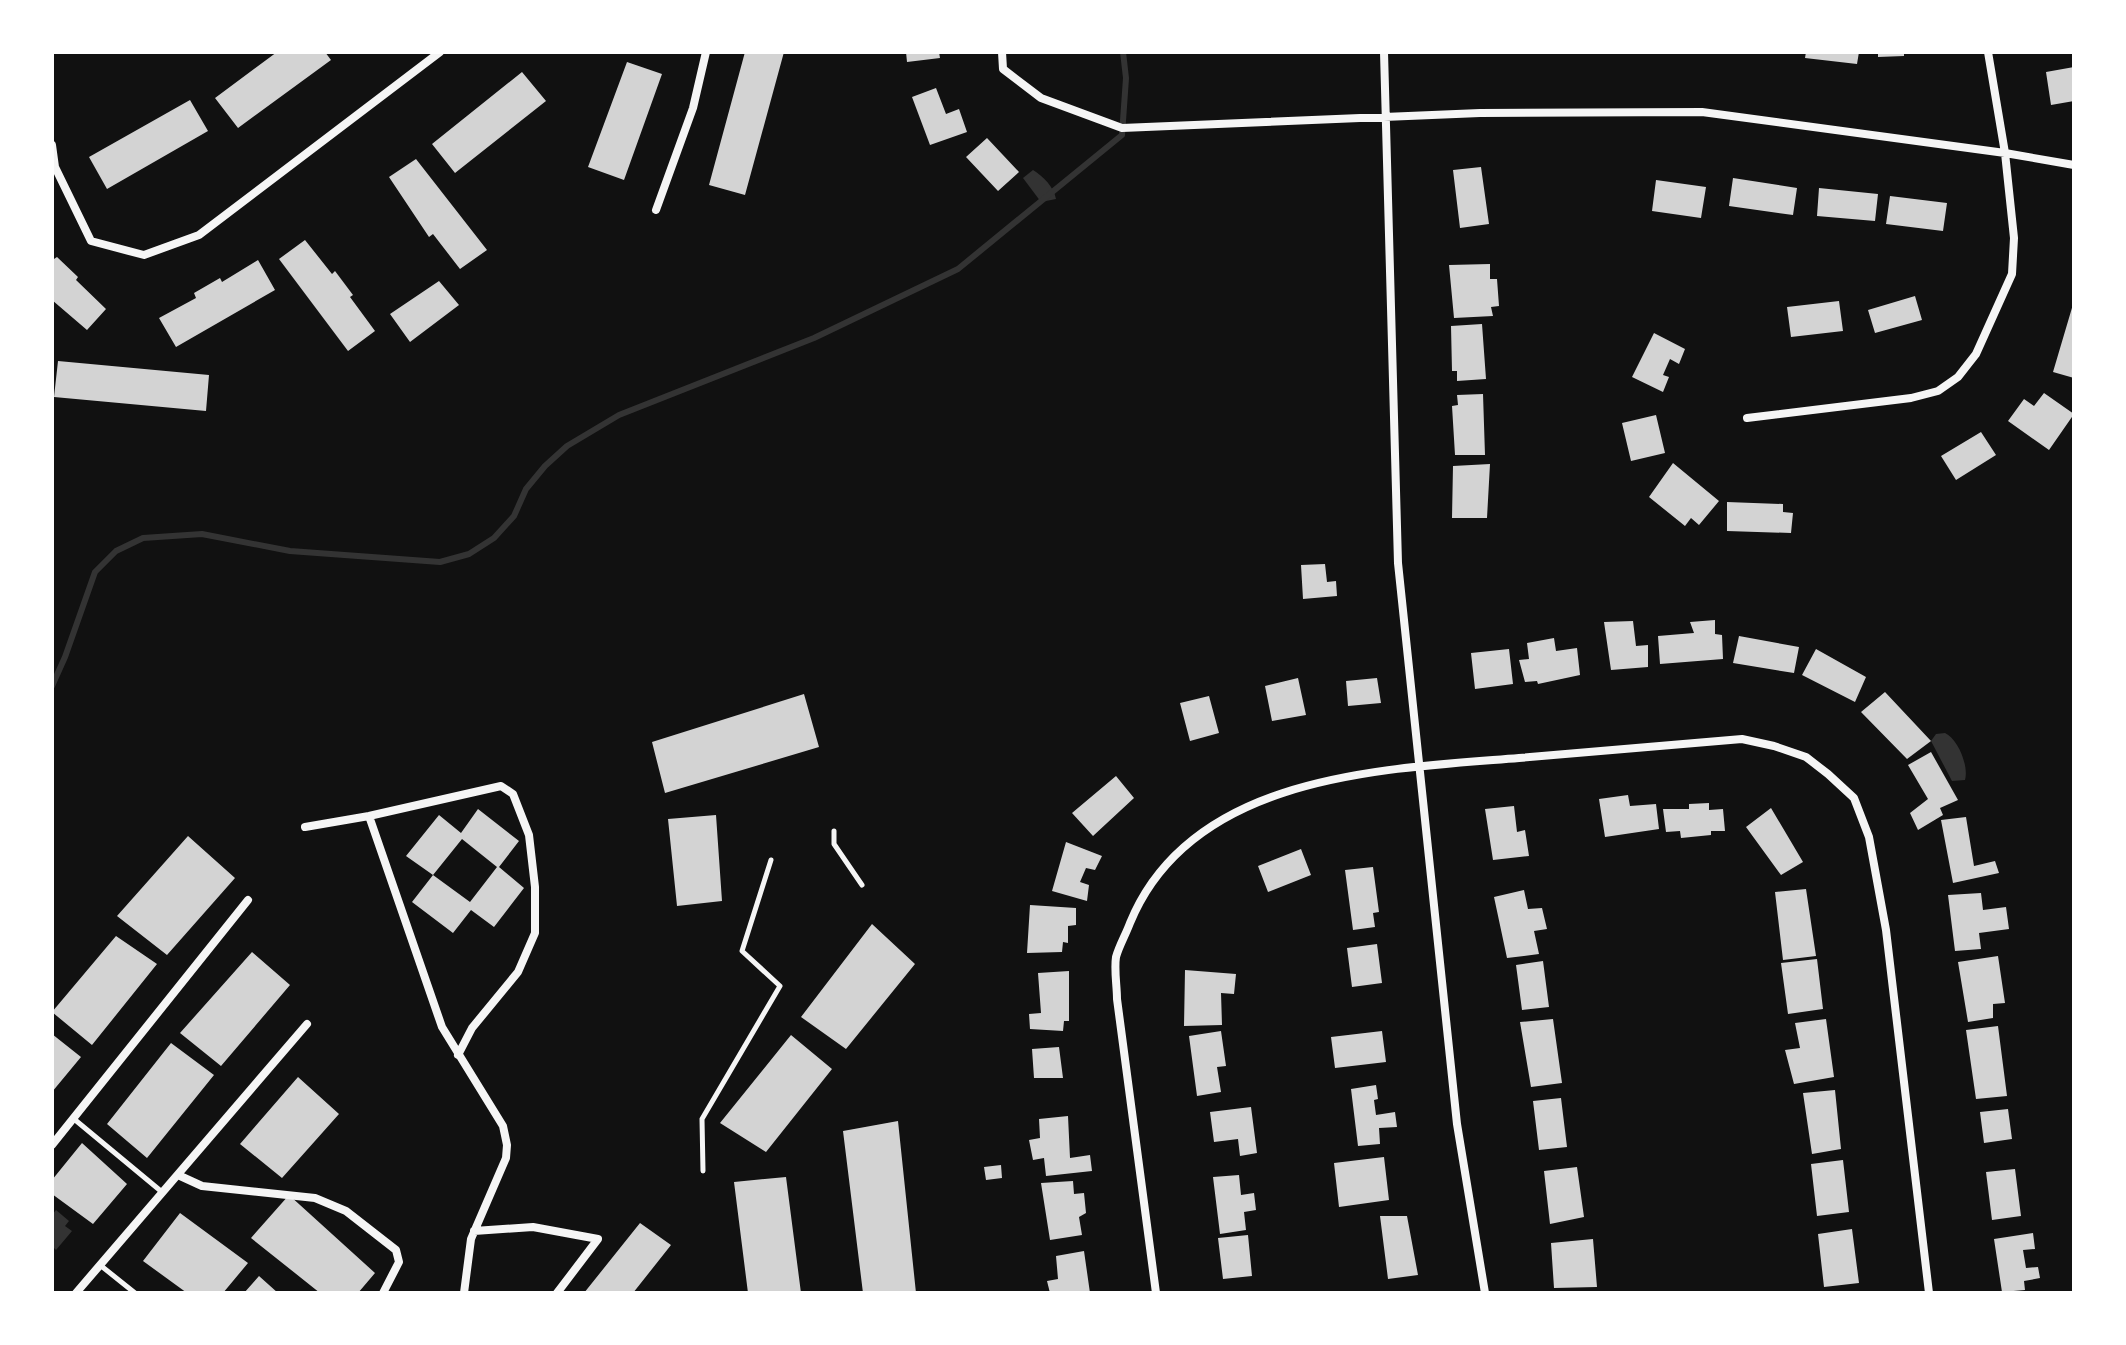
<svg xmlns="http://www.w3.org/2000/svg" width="2126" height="1345" viewBox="0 0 2126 1345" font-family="'Zilla Slab',serif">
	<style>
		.water { fill: #333 }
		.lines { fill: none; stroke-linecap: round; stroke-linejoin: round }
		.stream { stroke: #333; stroke-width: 6 }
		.building { fill: #d3d3d3 }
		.service { stroke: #f5f5f5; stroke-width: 5 }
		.minor { stroke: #f5f5f5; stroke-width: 8 }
	</style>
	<rect width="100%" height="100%" fill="#111"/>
	<path class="water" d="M1033 170C1043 176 1054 187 1056 199L1041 202 1023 178Z
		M1945 733C1958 739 1969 766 1965 780L1952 781 1931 741 1936 734Z
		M56 1210 69 1221 65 1226 72 1231 56 1250 52 1246V1215Z"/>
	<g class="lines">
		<path class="stream" d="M52 686 65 657 95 572 116 551 143 538 202 534 290 551 440 562 469 554 494 538 514 516 526 489 545 466 567 446 619 415 814 338 958 269 1122 135 1126 78 1123 52"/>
	</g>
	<path class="building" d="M277 52H325L331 60 238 128 215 98Z
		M745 52H784L745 195 709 185Z
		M906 52H939L940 58 907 62Z
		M1806 52H1859L1857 64 1805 58Z
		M1878 52H1904V56L1878 57Z
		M627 62 662 74 624 180 588 167Z
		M2074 67V101L2051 105 2046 72Z
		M522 72 546 101 455 173 432 144Z
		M936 88 946 114 959 109 967 132 930 145 912 97Z
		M190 100 208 131 107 189 89 157Z
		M987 138 1019 172 998 191 966 157Z
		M416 159 487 250 460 269 433 234 429 237 389 177Z
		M1481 167 1489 224 1460 228 1453 170Z
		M1733 178 1797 188 1793 215 1729 206Z
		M1656 180 1706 187 1701 218 1652 211Z
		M1819 188 1878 194 1875 221 1817 216Z
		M1890 196 1947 203 1943 231 1886 224Z
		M305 240 332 274 335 271 353 295 350 297 375 331 348 351 279 259Z
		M52 257 54 259 57 257 78 277 76 280 106 309 87 330 52 300Z
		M258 260 275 290 176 347 159 318 196 298 194 293 220 278 222 282Z
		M1490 264V279H1497L1499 306 1491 307 1493 316 1454 318 1449 265Z
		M439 281 459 305 410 342 390 314Z
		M1915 296 1922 320 1875 333 1868 310Z
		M1839 301 1843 331 1791 337 1787 307Z
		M2074 301V378L2053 372Z
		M1482 324 1486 379 1457 381V371H1452L1451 326Z
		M1654 333 1685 349 1679 364 1670 359 1663 375 1669 377 1663 392 1632 377Z
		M58 361 209 375 206 411 54 397Z
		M2044 393 2074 414 2049 450 2008 421 2024 399 2034 406Z
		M1483 394 1485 455H1455L1452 406 1458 405 1457 395Z
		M1656 415 1665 453 1631 461 1622 423Z
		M1981 432 1996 455 1956 480 1941 456Z
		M1673 463 1719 501 1699 525 1691 518 1685 526 1649 497Z
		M1490 464 1487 518H1452L1453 466Z
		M1727 502 1783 504V512L1793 513 1791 533 1727 531Z
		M1325 564 1327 582 1336 581 1337 596 1303 599 1301 565Z
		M1715 620V634L1722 635 1723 659 1660 664 1658 636 1694 633 1690 622Z
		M1633 621 1636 646 1648 645V667L1611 670 1604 622Z
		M1739 636 1799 647 1794 673 1733 663Z
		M1554 638 1556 651 1577 648 1580 675 1538 684 1537 681 1525 682 1519 660 1529 659 1527 643Z
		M1509 649 1513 684 1475 689 1471 653Z
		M1816 649 1866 677 1855 702 1802 675Z
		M1298 678 1306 715 1272 721 1265 686Z
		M1377 678 1381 703 1348 706 1346 681Z
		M1885 692 1931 741 1907 759 1861 712Z
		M804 694 819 747 665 793 652 742Z
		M1209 696 1219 733 1190 741 1180 703Z
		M1931 752 1958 800 1940 808 1943 815 1918 830 1910 813 1928 799 1908 765Z
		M1116 776 1134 798 1093 836 1072 813Z
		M1628 795 1630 806 1656 804 1659 829 1605 837 1599 799Z
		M1709 803V810L1723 809 1725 831H1711V835L1681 838 1680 831 1666 832 1663 809H1689V804Z
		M1514 806 1517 832 1525 830 1529 856 1493 860 1485 809Z
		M1771 808 1803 862 1781 875 1746 827Z
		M478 809 519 841 499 867 524 888 494 927 471 910 453 933 412 902 433 875 470 902 497 867 462 839 433 875 406 856 439 815 461 833Z
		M716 815 722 901 677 906 668 819Z
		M1966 817 1974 866 1995 861 1999 873 1953 883 1941 820Z
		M188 836 235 878 167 955 117 916Z
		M1066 842 1102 856 1095 870 1086 868 1080 882 1089 885 1087 901 1052 891Z
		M1301 849 1311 875 1268 892 1258 866Z
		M1373 867 1379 912 1373 913 1375 927 1353 930 1345 870Z
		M1806 889 1816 956 1783 960 1775 892Z
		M1524 890 1528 909 1542 908 1547 929 1534 931 1539 954 1507 958 1494 897Z
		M1981 893 1983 910 2006 907 2009 929 1979 933 1981 949 1955 951 1948 895Z
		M1030 905 1076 908V925L1068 926V943L1063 942 1062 952 1027 953Z
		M872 924 915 964 846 1049 801 1017Z
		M116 936 157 964 92 1045 52 1012Z
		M1377 944 1382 983 1352 987 1347 948Z
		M252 952 290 985 221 1066 180 1033Z
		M1998 956 2005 1003 1993 1004V1018L1968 1022 1958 962Z
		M1817 959 1823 1009 1788 1014 1781 963Z
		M1543 961 1549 1007 1522 1010 1516 965Z
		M1185 970 1236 974 1234 994 1221 993 1222 1025 1184 1026Z
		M1069 971V1021H1064L1063 1031 1030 1029 1029 1014 1041 1013 1038 973Z
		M1553 1019 1562 1083 1531 1087 1520 1022Z
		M1826 1019 1834 1077 1794 1084 1785 1050 1800 1048 1795 1023Z
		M1998 1026 2007 1096 1976 1099 1966 1030Z
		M1221 1031 1226 1066 1217 1067 1221 1092 1197 1096 1189 1036Z
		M1382 1031 1386 1062 1335 1068 1331 1037Z
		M52 1034 81 1057 52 1092Z
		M791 1035 832 1069 766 1152 720 1123Z
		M171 1043 214 1075 147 1158 107 1124Z
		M1059 1047 1063 1078H1034L1032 1049Z
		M298 1077 339 1114 282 1178 240 1144Z
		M1376 1085 1378 1099 1374 1100 1376 1115 1395 1112 1397 1127 1379 1128 1380 1144 1358 1146 1351 1089Z
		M1835 1090 1841 1149 1812 1154 1803 1093Z
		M1561 1098 1567 1147 1539 1150 1533 1101Z
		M1251 1107 1257 1153 1240 1156 1238 1139 1214 1142 1210 1112Z
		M2008 1109 2012 1139 1984 1143 1980 1112Z
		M1068 1116 1070 1158 1090 1155 1092 1171 1046 1176 1044 1158 1033 1160 1029 1140 1040 1138 1039 1119Z
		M898 1121 916 1293H863L843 1131Z
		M82 1143 127 1184 93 1224 52 1194V1180Z
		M1384 1157 1389 1200 1339 1207 1334 1163Z
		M1843 1160 1849 1212 1817 1216 1811 1164Z
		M1001 1165 1002 1178 986 1180 984 1167Z
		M1577 1167 1584 1217 1550 1224 1544 1171Z
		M2015 1169 2021 1216 1992 1220 1986 1172Z
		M1239 1175 1241 1195 1254 1193 1256 1210 1244 1212 1246 1230 1220 1234 1213 1177Z
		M786 1177 801 1293H748L734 1182Z
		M1073 1181 1074 1194 1084 1193 1086 1213 1079 1217 1082 1235 1050 1240 1041 1183Z
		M289 1195 375 1273 358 1293H320L251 1238Z
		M180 1213 248 1263 223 1293H187L143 1261Z
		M1380 1216H1407L1418 1275 1388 1279Z
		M640 1223 671 1245 633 1293H584Z
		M1852 1229 1859 1283 1824 1287 1818 1234Z
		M2033 1233 2035 1249 2023 1250 2026 1268 2038 1267 2040 1278 2024 1281 2025 1290 2002 1292 1994 1239Z
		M1248 1235 1252 1276 1223 1279 1218 1238Z
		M1593 1239 1597 1287 1554 1288 1551 1243Z
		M1084 1251 1090 1293H1050L1047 1281 1058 1279 1056 1256Z
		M259 1276 278 1293H244Z"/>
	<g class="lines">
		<path class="service" d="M834 831V844L862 885
			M74 1119 162 1192
			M703 1171 702 1119 780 986 742 951 771 860
			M100 1265 135 1293"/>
		<path class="minor" d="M1002 52 1003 69 1041 98 1122 128 1480 113 1702 112 2005 153 2074 165
			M1384 52 1398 563 1457 1124 1485 1293
			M52 145 55 167 91 241 144 255 199 235 440 52
			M656 210 693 108 706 52
			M1747 418 1911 398 1938 391 1958 377 1976 354 2012 274 2014 238 2005 153 1988 52
			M369 816 442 1027 503 1126 507 1145 506 1158 471 1239 464 1293
			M305 827 369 816 501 786 513 794 529 835 535 887V933L518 972 472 1028 458 1055
			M52 1145 248 900
			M178 1175 202 1186 315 1198 346 1211 396 1250 399 1262 383 1293
			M474 1231 533 1227 598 1239 557 1293
			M76 1293 307 1024
			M1156 1293 1117 999C1117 986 1114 970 1116 957 1119 946 1126 934 1130 923 1191 774 1383 769 1519 758 1594 752 1668 745 1742 739L1774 746 1806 757 1828 774 1854 798 1869 837 1886 930 1929 1293"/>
	</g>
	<rect width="2126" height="1345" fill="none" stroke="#ffffff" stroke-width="108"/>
</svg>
